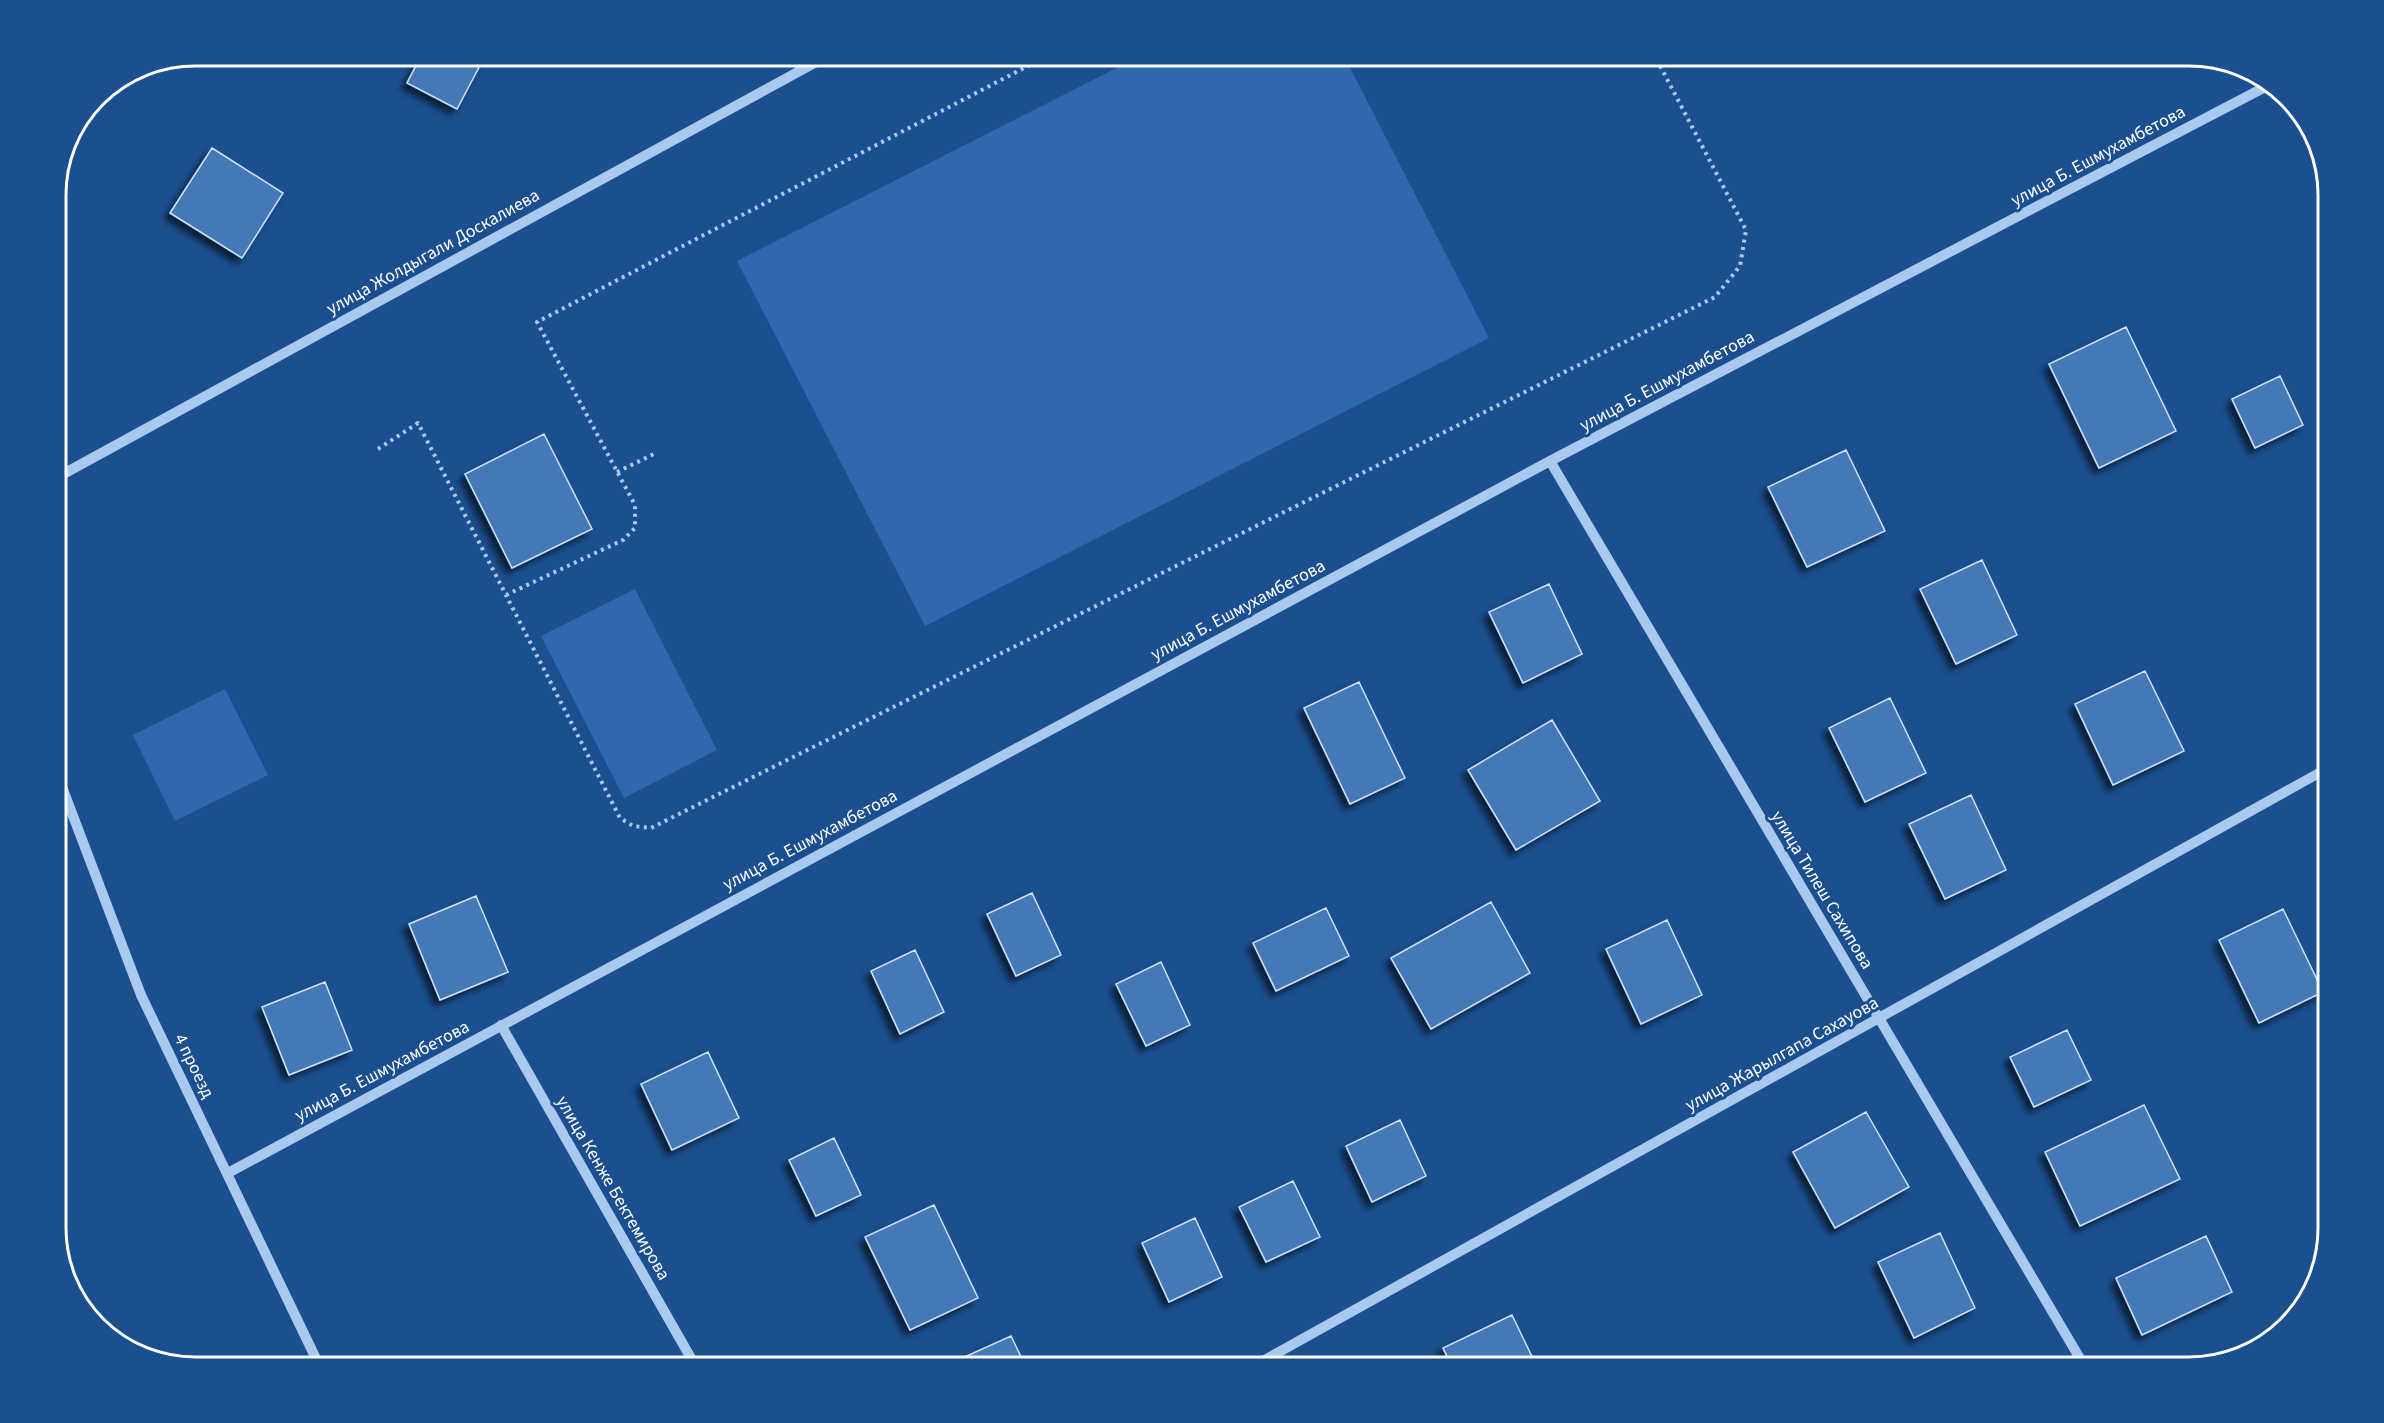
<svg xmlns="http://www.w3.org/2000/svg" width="2384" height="1423" viewBox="0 0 2384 1423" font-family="'Source Sans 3',sans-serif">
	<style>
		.green { fill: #2e69ad }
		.building { fill: #4478b7; stroke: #cfe3fa; stroke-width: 1.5; filter: url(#shadow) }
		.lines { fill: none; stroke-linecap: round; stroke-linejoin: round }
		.path { stroke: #a9c9ee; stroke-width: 4; stroke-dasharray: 3 4.5; stroke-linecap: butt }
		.minor { stroke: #a9c9ee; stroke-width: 10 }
		.labels { text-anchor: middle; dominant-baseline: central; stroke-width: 6; stroke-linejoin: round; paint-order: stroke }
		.street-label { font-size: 18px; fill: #fff; stroke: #1b4f8f }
		.rim { fill: none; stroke: #fff; stroke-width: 3 }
	</style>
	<defs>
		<filter id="shadow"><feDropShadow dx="-5.5" dy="5.5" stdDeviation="3" flood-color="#0009"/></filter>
	</defs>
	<rect width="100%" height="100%" fill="#1b4f8f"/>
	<path class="green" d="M1140 56H1344L1489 338 925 626 737 261Z
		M635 589 717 750 624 798 541 636Z
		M225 689 268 775 175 821 133 735Z"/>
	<path class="building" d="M421 56H485L457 109 407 83Z
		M212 148 283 193 242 258 170 213Z
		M2126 327 2176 431 2099 468 2049 364Z
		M2280 376 2303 425 2255 448 2232 399Z
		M544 434 592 529 512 568 465 474Z
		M1846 450 1885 531 1807 567 1768 487Z
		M1982 560 2017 635 1956 664 1920 589Z
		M1549 584 1582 654 1523 683 1489 612Z
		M2145 671 2184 751 2113 785 2075 704Z
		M1359 682 1405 778 1350 804 1304 708Z
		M1890 698 1926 773 1865 802 1829 728Z
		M1552 720 1600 801 1516 850 1468 770Z
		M1971 795 2006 870 1945 899 1909 824Z
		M1032 893 1061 955 1016 976 987 914Z
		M476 896 508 972 440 1000 409 924Z
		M1491 902 1530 973 1431 1029 1391 958Z
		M1326 908 1349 956 1276 991 1253 943Z
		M2283 909 2323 992 2259 1023 2219 940Z
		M1667 920 1702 995 1641 1024 1606 949Z
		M915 950 944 1012 900 1034 871 971Z
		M1161 962 1190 1025 1146 1046 1116 984Z
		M325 982 352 1050 289 1075 262 1007Z
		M2067 1030 2091 1080 2034 1107 2010 1057Z
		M708 1052 739 1118 672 1150 641 1084Z
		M2144 1105 2180 1179 2080 1226 2045 1152Z
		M1866 1112 1909 1187 1835 1228 1793 1152Z
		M1400 1120 1426 1176 1372 1202 1346 1146Z
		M834 1138 861 1195 816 1216 789 1160Z
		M1293 1181 1320 1237 1266 1262 1239 1207Z
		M934 1205 978 1298 910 1330 865 1237Z
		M1195 1218 1222 1277 1169 1302 1142 1243Z
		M1940 1233 1975 1308 1914 1338 1878 1262Z
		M2206 1236 2232 1292 2142 1335 2116 1278Z
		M1512 1315 1537 1367H1452L1443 1348Z
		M1011 1336 1026 1367H964L960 1359Z
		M1421 1361 1425 1367H1408Z"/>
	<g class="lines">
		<path class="path" d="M378 449 418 423 620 818 633 826 651 828 1715 297 1740 266 1746 230 1655 56
			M617 472 656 453
			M506 595 623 540 635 528V505L537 322 1047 56"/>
		<path class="minor" d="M1550 461 2085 1367
			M56 478 827 56
			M56 771 141 995 320 1367
			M501 1025 696 1367
			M228 1173 1550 461 2269 85
			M1252 1367 2328 768"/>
	</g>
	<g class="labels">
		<g class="street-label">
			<text transform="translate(2098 156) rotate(-28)">улица Б. Ешмухамбетова</text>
			<text transform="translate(433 252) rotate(-29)">улица Жолдыгали Доскалиева</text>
			<text transform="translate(1667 381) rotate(-28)">улица Б. Ешмухамбетова</text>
			<text transform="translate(1238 610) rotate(-28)">улица Б. Ешмухамбетова</text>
			<text transform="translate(810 840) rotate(-28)">улица Б. Ешмухамбетова</text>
			<text transform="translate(1822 890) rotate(59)">улица Тилеш Сахипова</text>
			<text transform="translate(1782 1054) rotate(-29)">улица Жарылгапа Сахауова</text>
			<text transform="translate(194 1066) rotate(64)">4 проезд</text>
			<text transform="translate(382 1071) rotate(-28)">улица Б. Ешмухамбетова</text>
			<text transform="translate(613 1188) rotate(60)">улица Кенже Бектемирова</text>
		</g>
	</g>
	<path d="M0 0H2384V1423H0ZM195 66H2189A129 129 0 0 1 2318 195V1228A129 129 0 0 1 2189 1357H195A129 129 0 0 1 66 1228V195A129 129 0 0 1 195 66Z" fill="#1b4f8f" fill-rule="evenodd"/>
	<path class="rim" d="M195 66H2189A129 129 0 0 1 2318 195V1228A129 129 0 0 1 2189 1357H195A129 129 0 0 1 66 1228V195A129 129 0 0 1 195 66Z"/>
</svg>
